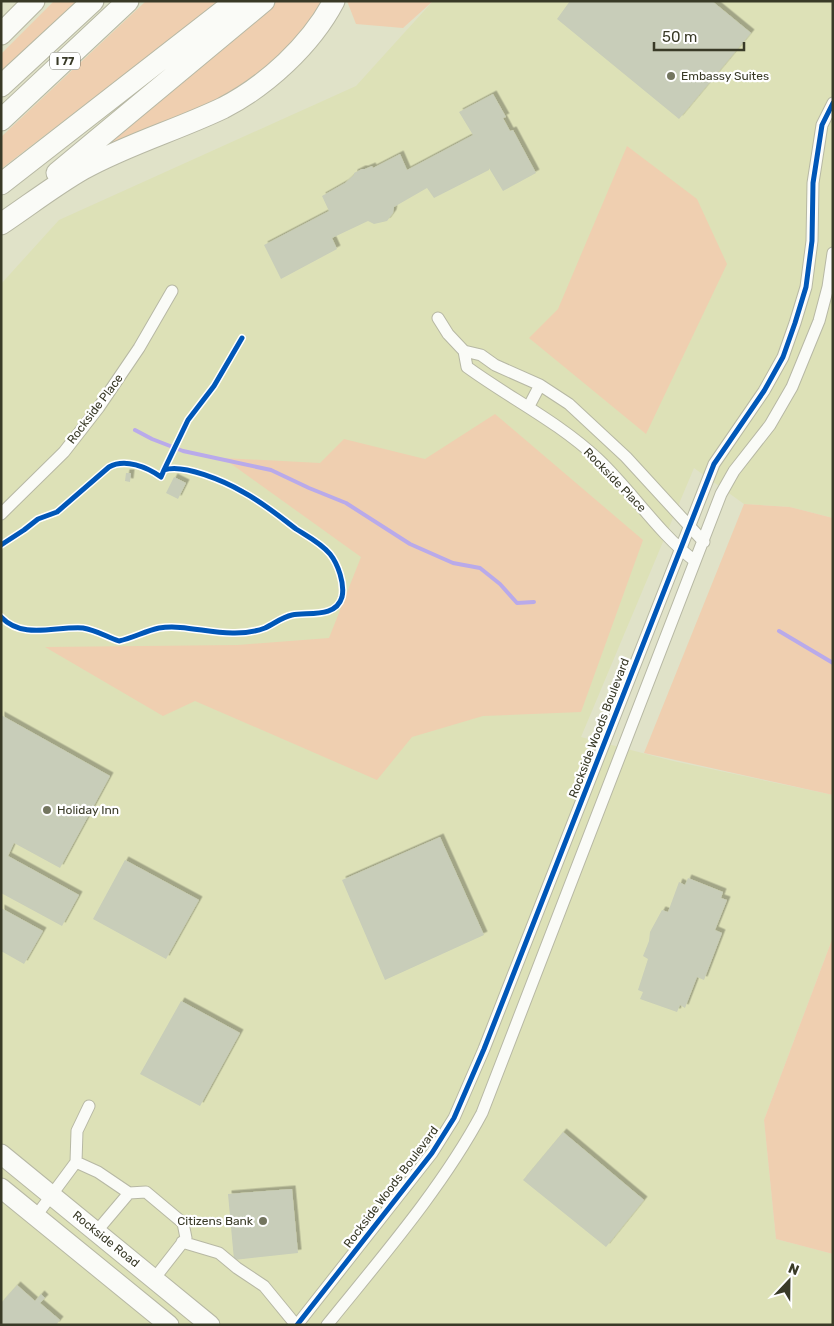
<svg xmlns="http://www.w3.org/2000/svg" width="834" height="1326" viewBox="0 0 834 1326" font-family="Rubik,sans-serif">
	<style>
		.built { fill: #dde1b7 }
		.green { fill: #efcfb0 }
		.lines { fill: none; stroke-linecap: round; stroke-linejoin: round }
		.stream { stroke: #b9aaea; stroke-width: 4 }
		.building { fill: #c8cdb9; filter: url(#shadow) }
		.street-casing { stroke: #b7b8a4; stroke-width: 13 }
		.primary-casing { stroke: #b7b8a4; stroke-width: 21 }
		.highway-casing { stroke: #b7b8a4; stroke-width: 23 }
		.street { stroke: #fafbf7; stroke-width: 11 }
		.primary { stroke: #fafbf7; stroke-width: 19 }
		.highway { stroke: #fafbf7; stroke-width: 21 }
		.cycleway-casing { stroke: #fff; stroke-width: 8 }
		.cycleway { stroke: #0057b8; stroke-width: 5 }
		.poi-dot { fill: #73755f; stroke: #fff; stroke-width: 2 }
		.labels { text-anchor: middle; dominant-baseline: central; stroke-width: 4.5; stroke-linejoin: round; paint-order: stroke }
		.shield { fill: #fff; stroke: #747568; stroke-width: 1 }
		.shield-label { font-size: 11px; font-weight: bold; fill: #393a27 }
		.poi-label { font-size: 12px; fill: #393a27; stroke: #fff; text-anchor: start }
		.street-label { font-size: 12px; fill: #393a27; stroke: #fff }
	</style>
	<defs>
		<filter id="shadow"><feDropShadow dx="3.5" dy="-3.5" stdDeviation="0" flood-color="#0004"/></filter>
	</defs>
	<rect width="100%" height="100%" fill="#e0e2c8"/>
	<path class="built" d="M433 1H833V518L790 507 744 504 694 468 581 737 673 761 833 795V937L764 1120 776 1239 833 1254V1325H1V284L59 220 356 86Z"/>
	<path class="green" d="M54 1H78L1 73V54Z
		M146 1H220L1 169V137Z
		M276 1H324L292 47 256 79 180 119 102 146Z
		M347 1H433L403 28 356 24Z
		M627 146 697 199 727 264 646 434 529 338 558 309Z
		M495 414 643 540 581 712 483 716 412 737 377 780 195 701 163 716 45 647 238 645 329 638 361 557 223 458 320 463 344 439 425 459Z
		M744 504 790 507 833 518V795L644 753Z
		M833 937V1254L776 1239 764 1120Z"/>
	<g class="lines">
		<path class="stream" d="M135 430 152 439 183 451 271 470 309 488 346 503 410 544 453 563 480 568 500 584 517 603 534 602
			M779 631 833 663"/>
	</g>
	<path class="building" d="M570 1H712L751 33 679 119 557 19Z
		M493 94 506 117 503 118 510 131 513 130 536 173 503 191 489 168V170L434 198 427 188 394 207 393 213 387 221 374 224 368 221 332 238 337 249 281 279 264 245 329 211 322 196 345 183 354 175V173L362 169H365L372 166 373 168 400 154 407 170 473 135 459 112Z
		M126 473H131L130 482 125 481Z
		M174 477 186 483 178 499 166 493Z
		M1 715 110 776 60 868 14 843 8 856 79 895 62 926 1 893Z
		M440 837 484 935 385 980 342 880Z
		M125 860 199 900 166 959 93 919Z
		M688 878 723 892 721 898 727 900 715 930 722 933 704 980 697 977 685 1008 680 1005 677 1012 640 999 643 992 638 990 648 959 643 956 649 941 650 932 662 910 668 912 679 882 685 885Z
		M1 908 43 931 24 964 1 951Z
		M181 1001 240 1033 200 1106 140 1074Z
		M563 1132 644 1200 606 1247 523 1180Z
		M292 1189 298 1253 234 1260 228 1194Z
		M17 1285 35 1301 41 1294 45 1298 40 1303 60 1320 56 1325H1V1303Z"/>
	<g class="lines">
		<defs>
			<path id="street" d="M438 318 448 334 464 351 467 367C511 399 557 421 598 459 632 491 658 533 695 561
				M464 351 481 355 495 365 540 385 569 404 626 457 704 542
				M529 406 540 385
				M1 514 64 452 99 407 139 348 172 291
				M76 1162 98 1172 129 1193
				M36 1216 76 1162 77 1131 89 1106
				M96 1232 129 1193 146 1192 183 1223 186 1238 154 1279
				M182 1242 219 1253 237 1268 264 1286 296 1325
				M297 1325 432 1153 454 1118 484 1049 714 464 764 391 783 357 795 323 806 287 812 241 813 183 822 125 833 103
				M327 1325C381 1258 442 1188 482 1113L721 494 734 471 770 425 792 387 819 321 828 287 833 253"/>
			<path id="primary" d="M1 1154 210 1325
				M1 1188 169 1325"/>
			<path id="highway" d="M1 34 34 1
				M1 86 93 1
				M1 120 128 1
				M57 173 264 1
				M1 184 236 1
				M1 224C28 206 55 185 83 169 128 144 177 130 223 108 266 86 311 45 334 1"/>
		</defs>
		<use href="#street" class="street-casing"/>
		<use href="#primary" class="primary-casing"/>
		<use href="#highway" class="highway-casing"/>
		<use href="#street" class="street"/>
		<use href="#primary" class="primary"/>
		<use href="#highway" class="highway"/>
		<defs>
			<path id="cycleway" d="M164 470 188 420 214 386 242 338
				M1 545 24 530 38 519 57 512 109 467C125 458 147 467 161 477L164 470C183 463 226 482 243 492 262 502 279 516 296 529 307 536 321 543 330 554 338 564 345 584 342 597 336 618 309 612 292 615 282 617 274 624 265 628 257 631 244 633 235 633 210 634 184 624 159 628 145 631 133 638 119 641 107 637 96 630 83 628 55 626 23 640 1 617
				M297 1325 432 1153 454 1118 484 1049 714 464 764 391 783 357 795 323 806 287 812 241 813 183 822 125 833 103"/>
		</defs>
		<use href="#cycleway" class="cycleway-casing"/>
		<use href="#cycleway" class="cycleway"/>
	</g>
	<g class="poi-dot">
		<circle cx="671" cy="76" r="5"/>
		<circle cx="47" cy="810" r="5"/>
		<circle cx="263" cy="1221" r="5"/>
	</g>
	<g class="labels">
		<rect class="shield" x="50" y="52.5" width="30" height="17" rx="4"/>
		<g class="shield-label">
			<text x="65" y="61">I 77</text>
		</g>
		<g class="poi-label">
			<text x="681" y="76">Embassy Suites</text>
			<text x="57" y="810">Holiday Inn</text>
			<text x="253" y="1221" text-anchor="end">Citizens Bank</text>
		</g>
		<g class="street-label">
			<text transform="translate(95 409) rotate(-53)">Rockside Place</text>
			<text transform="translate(615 480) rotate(46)">Rockside Place</text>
			<text transform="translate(599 728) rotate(-69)">Rockside Woods Boulevard</text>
			<text transform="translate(391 1187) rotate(-53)">Rockside Woods Boulevard</text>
			<text transform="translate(106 1239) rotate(39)">Rockside Road</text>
		</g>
	</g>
	<rect width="834" height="1326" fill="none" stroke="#393a27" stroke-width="5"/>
	<g transform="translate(789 1281) rotate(22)" stroke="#ffffff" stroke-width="4" paint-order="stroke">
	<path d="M0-4L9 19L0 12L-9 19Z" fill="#393a27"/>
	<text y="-8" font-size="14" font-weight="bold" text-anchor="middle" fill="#393a27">N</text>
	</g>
	<path d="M654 42v8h90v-8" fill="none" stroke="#393a27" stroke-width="2.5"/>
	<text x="662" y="42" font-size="15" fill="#393a27" stroke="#ffffff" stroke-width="4" paint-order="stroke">50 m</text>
</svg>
